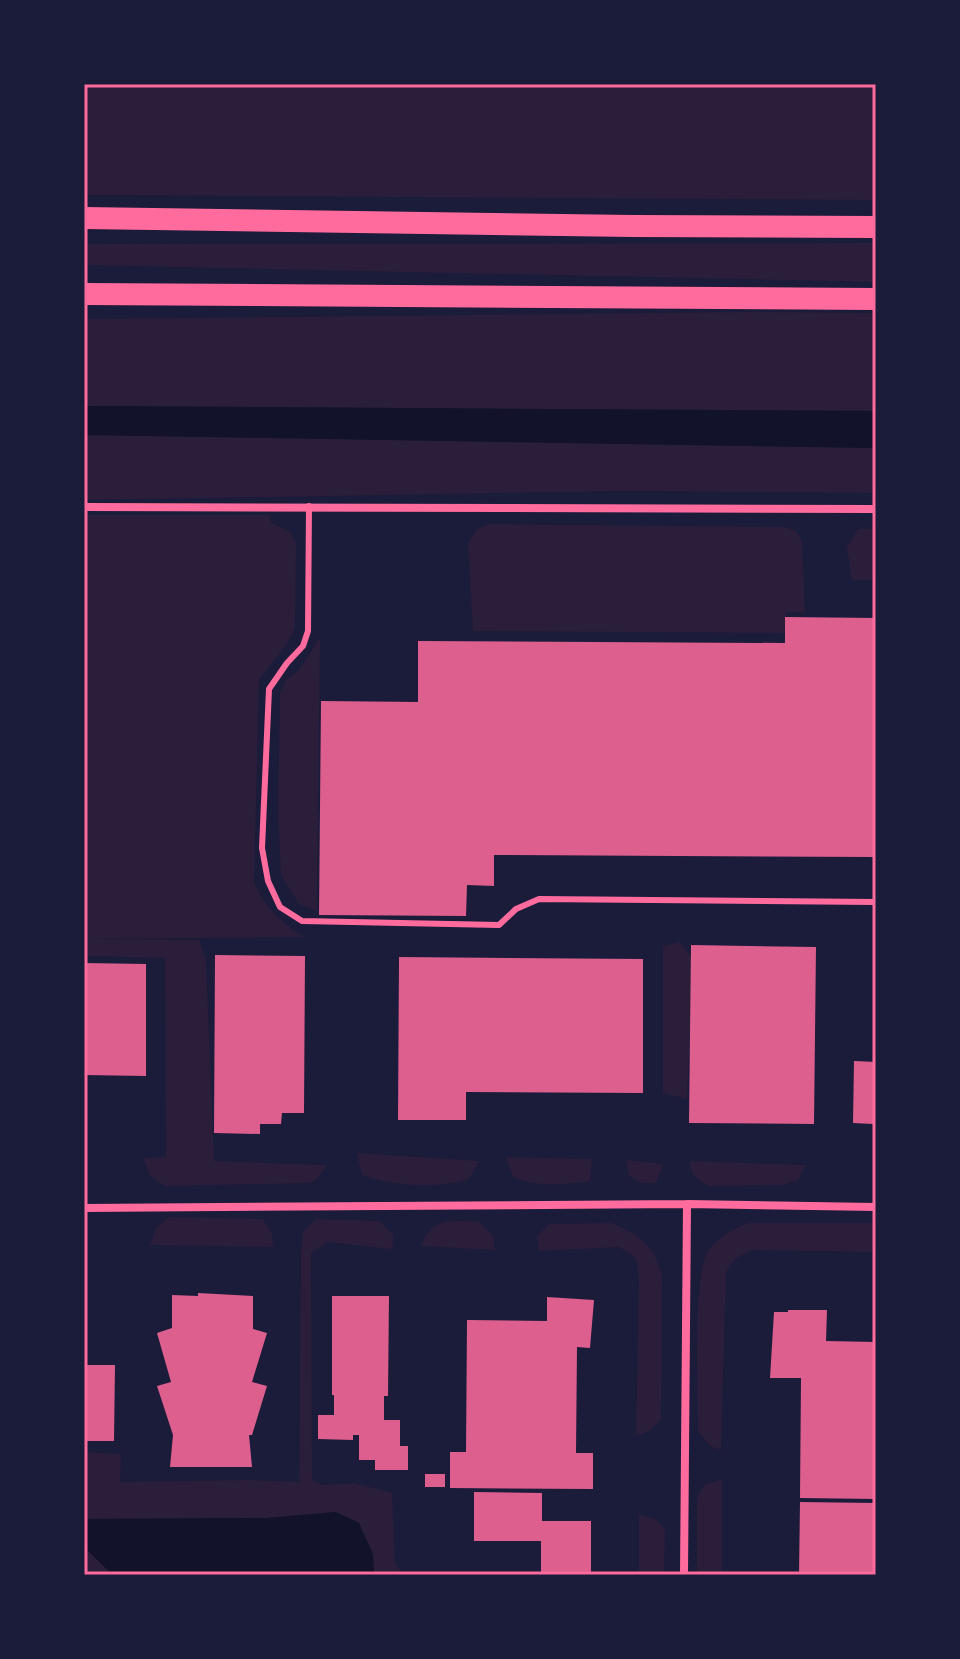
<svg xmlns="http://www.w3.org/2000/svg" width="960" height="1659" viewBox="0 0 960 1659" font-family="'Roboto Serif',serif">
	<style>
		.green { fill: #2a1e3b }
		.water { fill: #12122b }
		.building { fill: #dd5f8e }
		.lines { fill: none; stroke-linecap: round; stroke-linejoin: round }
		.service { stroke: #ff6b9d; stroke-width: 6 }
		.minor { stroke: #ff6b9d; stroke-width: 8 }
		.trunk { stroke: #ff6b9d; stroke-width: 22 }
		.neatline { fill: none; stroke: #ff6b9d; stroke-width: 3 }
	</style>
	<rect width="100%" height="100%" fill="#1b1b3a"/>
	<path class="green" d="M84 84H876V200L84 195Z
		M876 243V282L84 265V244Z
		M747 312 876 313V411L84 406V319Z
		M84 435 876 448V493L621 491 84 500Z
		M84 515H270L271 523 290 531 296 543 295 627C288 649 271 661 259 680L254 882C265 908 281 922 304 937L86 939 199 940 206 960 214 1161 327 1165 318 1178 309 1183 165 1186 150 1176 143 1158 166 1157 165 958 84 956Z
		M490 524 785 527 796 531 802 541 805 613 786 612 784 633 473 631 468 543 477 529Z
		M858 529H876V580H852L847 547Z
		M320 637 317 911 299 904 281 875 278 813 280 693 286 680 300 669Z
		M680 942 693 960 687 1099 663 1093V946Z
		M357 1153 479 1161 469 1179C441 1189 390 1186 362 1175Z
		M506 1157 592 1159 590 1181C566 1185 536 1187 513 1177Z
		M626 1160 663 1164 656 1183H642L629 1176Z
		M689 1161 806 1165 798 1180 784 1185 708 1186 693 1175Z
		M169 1217 263 1219 272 1234 273 1247 150 1245 156 1228Z
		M316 1219 379 1221 394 1235 392 1249 327 1242 311 1253 312 1480 323 1485 355 1483 392 1493 395 1563 403 1575H374L373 1554 336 1512 267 1518 84 1519V1452L121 1454 120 1482 247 1480 299 1482 301 1253 303 1232Z
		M478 1221 493 1236 495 1250 421 1246C432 1216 450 1222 478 1221Z
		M612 1223C642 1237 656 1246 662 1279L661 1419 651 1430 636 1436 639 1278 636 1258 619 1247 539 1251 537 1236 549 1224Z
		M749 1223H876V1252L751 1250 735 1259 726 1272 721 1450 710 1446 698 1431C698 1397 692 1273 709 1250 719 1236 733 1229 749 1223Z
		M722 1479V1575H697V1498L704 1485Z
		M639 1515 656 1519 665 1529 664 1575H639Z
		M84 1547 113 1575H84Z"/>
	<path class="water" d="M84 406 876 411V448L84 435Z
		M336 1512 359 1523 373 1554 374 1575H113L84 1547V1519L267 1518Z"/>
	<path class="building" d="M785 617 876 618V857L494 855V886L467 885 466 916 319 915 321 701 418 702V641L785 643Z
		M691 945 816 947 814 1124 689 1123Z
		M215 955 305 956 304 1113H282L281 1124H260V1134L214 1133Z
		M399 957 643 959V1093L466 1092V1120H398Z
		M84 963 146 964V1076L84 1075Z
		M854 1061 876 1062V1137H873V1124L853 1123Z
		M198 1293 253 1296V1329L267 1333 252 1382 267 1386 252 1435H249L252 1467H170L173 1435 157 1386 171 1382 157 1333 172 1328V1295L198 1296Z
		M332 1296H389L388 1396H384V1420H400V1446H408V1470H375V1460H359V1435H353V1440L318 1439V1415H334V1395H332Z
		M547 1297 594 1300 590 1348 577 1347 576 1453H593V1489L450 1488V1452H466L467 1320 547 1321Z
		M788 1310H827L826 1341 876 1342V1499L800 1498 801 1378H770L774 1312H788Z
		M84 1365H115L114 1441H84Z
		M425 1474H445V1487H425Z
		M474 1492 542 1493V1521H591V1574L541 1573V1541H474Z
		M800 1502 876 1503V1575H799Z"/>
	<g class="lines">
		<path class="service" d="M309 506 308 631 303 646 287 663 269 689 262 848 268 881 280 907 302 921 499 925 516 909 539 899 876 902"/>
		<path class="minor" d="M84 507 876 509
			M84 1208 687 1204 876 1207
			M684 1575 687 1204"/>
		<path class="trunk" d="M84 218 633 226 876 227
			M84 294 876 299"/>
	</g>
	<rect width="960" height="1659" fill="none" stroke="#1b1b3a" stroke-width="172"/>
	<rect x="86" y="86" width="788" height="1487" class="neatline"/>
</svg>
